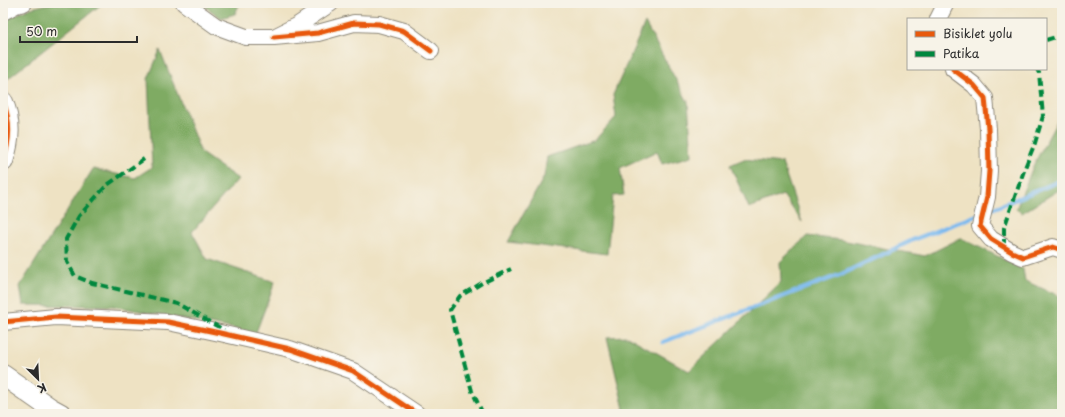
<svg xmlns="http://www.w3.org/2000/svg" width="1065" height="417" viewBox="0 0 1065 417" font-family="'Playpen Sans',sans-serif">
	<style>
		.forest { fill: #7fab64; stroke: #556b48 }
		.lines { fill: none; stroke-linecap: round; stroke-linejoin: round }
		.stream { stroke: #7bbaef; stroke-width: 4.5 }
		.minor-casing { stroke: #8c8677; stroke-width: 18 }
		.tertiary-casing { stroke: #8c8677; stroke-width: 22 }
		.minor { stroke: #fff; stroke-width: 16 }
		.tertiary { stroke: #fff; stroke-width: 20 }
		.quiet { stroke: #00873e; stroke-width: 4; stroke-dasharray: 8 4; stroke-linecap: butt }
		.cycleway-casing { stroke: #f7f3e8; stroke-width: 8 }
		.cycleway { stroke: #e8590c; stroke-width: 5 }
	</style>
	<rect width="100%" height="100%" fill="#f7f3e8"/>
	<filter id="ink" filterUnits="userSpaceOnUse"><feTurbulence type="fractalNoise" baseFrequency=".025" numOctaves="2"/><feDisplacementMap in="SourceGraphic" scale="8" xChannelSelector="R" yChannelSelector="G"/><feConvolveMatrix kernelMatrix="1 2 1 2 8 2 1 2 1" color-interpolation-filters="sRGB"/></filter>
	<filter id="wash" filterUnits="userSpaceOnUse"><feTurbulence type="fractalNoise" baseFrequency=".012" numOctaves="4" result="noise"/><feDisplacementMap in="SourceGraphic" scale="16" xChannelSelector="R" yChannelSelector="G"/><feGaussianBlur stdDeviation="0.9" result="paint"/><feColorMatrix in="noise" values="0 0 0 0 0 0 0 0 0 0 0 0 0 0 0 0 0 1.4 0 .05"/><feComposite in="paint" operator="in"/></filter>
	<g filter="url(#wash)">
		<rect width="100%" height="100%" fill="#eee2c3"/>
		<path class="forest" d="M52 3H103L6 80 3 71V20L31 8Z
			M208 3H240L235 14 221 18 206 7Z
			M645 23 688 102 692 156 662 164 657 151 620 168 624 195 613 196 607 254 508 242 544 177 547 157 595 140 616 117 613 95Z
			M160 50 201 153 238 179 192 232 207 259 275 282 255 335 231 328 113 306 23 305 20 286 93 169 135 178 152 167 148 79Z
			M1062 112V188L1022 213 1016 209 1034 164Z
			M744 159 782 163 802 222 783 195 749 208 730 165Z
			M807 236 841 240 925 256 961 238 1023 269 1025 281 1062 297V414H618L624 409 607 337 627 336 689 371 781 282 780 262Z"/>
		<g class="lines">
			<path class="stream" d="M987 211 1062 180
				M663 342 842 274 915 239 980 214"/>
		</g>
	</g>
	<g filter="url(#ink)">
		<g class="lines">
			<defs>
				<path id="minor" d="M184 3 216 26 246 37H274L298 25 331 3
					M3 12 16 5 24 3
					M938 19 946 3
					M274 37 318 33 354 23 379 24 404 31 431 51
					M953 69 974 85 985 98 988 129 989 171 987 197 980 226 991 239 1012 252 1023 257 1053 247 1062 250
					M3 322 56 317 168 322 220 333 290 349 353 371 417 414"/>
				<path id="tertiary" d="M3 102C11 122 10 140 3 161
					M3 375 50 408 61 414"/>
			</defs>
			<use href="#minor" class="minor-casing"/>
			<use href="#tertiary" class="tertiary-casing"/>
			<use href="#minor" class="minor"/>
			<use href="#tertiary" class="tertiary"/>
			<path class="quiet" d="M1046 40 1062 35
				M144 159 106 186 79 216 66 239 67 262 75 276 92 283 176 303 224 330
				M1004 247V228L1026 165 1035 143 1043 116 1039 73 1037 69
				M483 414 472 391 450 310 460 296 482 283 511 269"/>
			<defs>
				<path id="cycleway" d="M274 37 318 33 354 23 379 24 404 31 431 51
					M953 69 974 85 985 98 988 129 989 171 987 197 980 226 991 239 1012 252 1023 257 1053 247 1062 250
					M3 102C11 122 10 140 3 161
					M3 322 56 317 168 322 220 333 290 349 353 371 417 414"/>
			</defs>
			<use href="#cycleway" class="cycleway-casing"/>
			<use href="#cycleway" class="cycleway"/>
		</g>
	</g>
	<rect width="1065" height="417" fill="none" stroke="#f7f3e8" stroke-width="16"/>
	<rect x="907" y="18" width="140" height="52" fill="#f7f3e8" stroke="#a5a39c"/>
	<rect x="915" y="31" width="20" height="6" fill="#e8590c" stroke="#a5a39c"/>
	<text x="943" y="38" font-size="12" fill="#2b2b2b">Bisiklet yolu</text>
	<rect x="915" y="51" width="20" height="6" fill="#00873e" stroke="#a5a39c"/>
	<text x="943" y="58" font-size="12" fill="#2b2b2b">Patika</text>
	<g transform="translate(38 379) rotate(156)" stroke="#f7f3e8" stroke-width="3" paint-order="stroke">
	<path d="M0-3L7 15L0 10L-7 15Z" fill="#2b2b2b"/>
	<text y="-6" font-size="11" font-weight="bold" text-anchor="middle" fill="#2b2b2b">K</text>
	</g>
	<path d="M20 36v6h117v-6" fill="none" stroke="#2b2b2b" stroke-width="2"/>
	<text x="26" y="36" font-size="12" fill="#2b2b2b" stroke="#f7f3e8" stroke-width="3" paint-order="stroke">50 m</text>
</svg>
